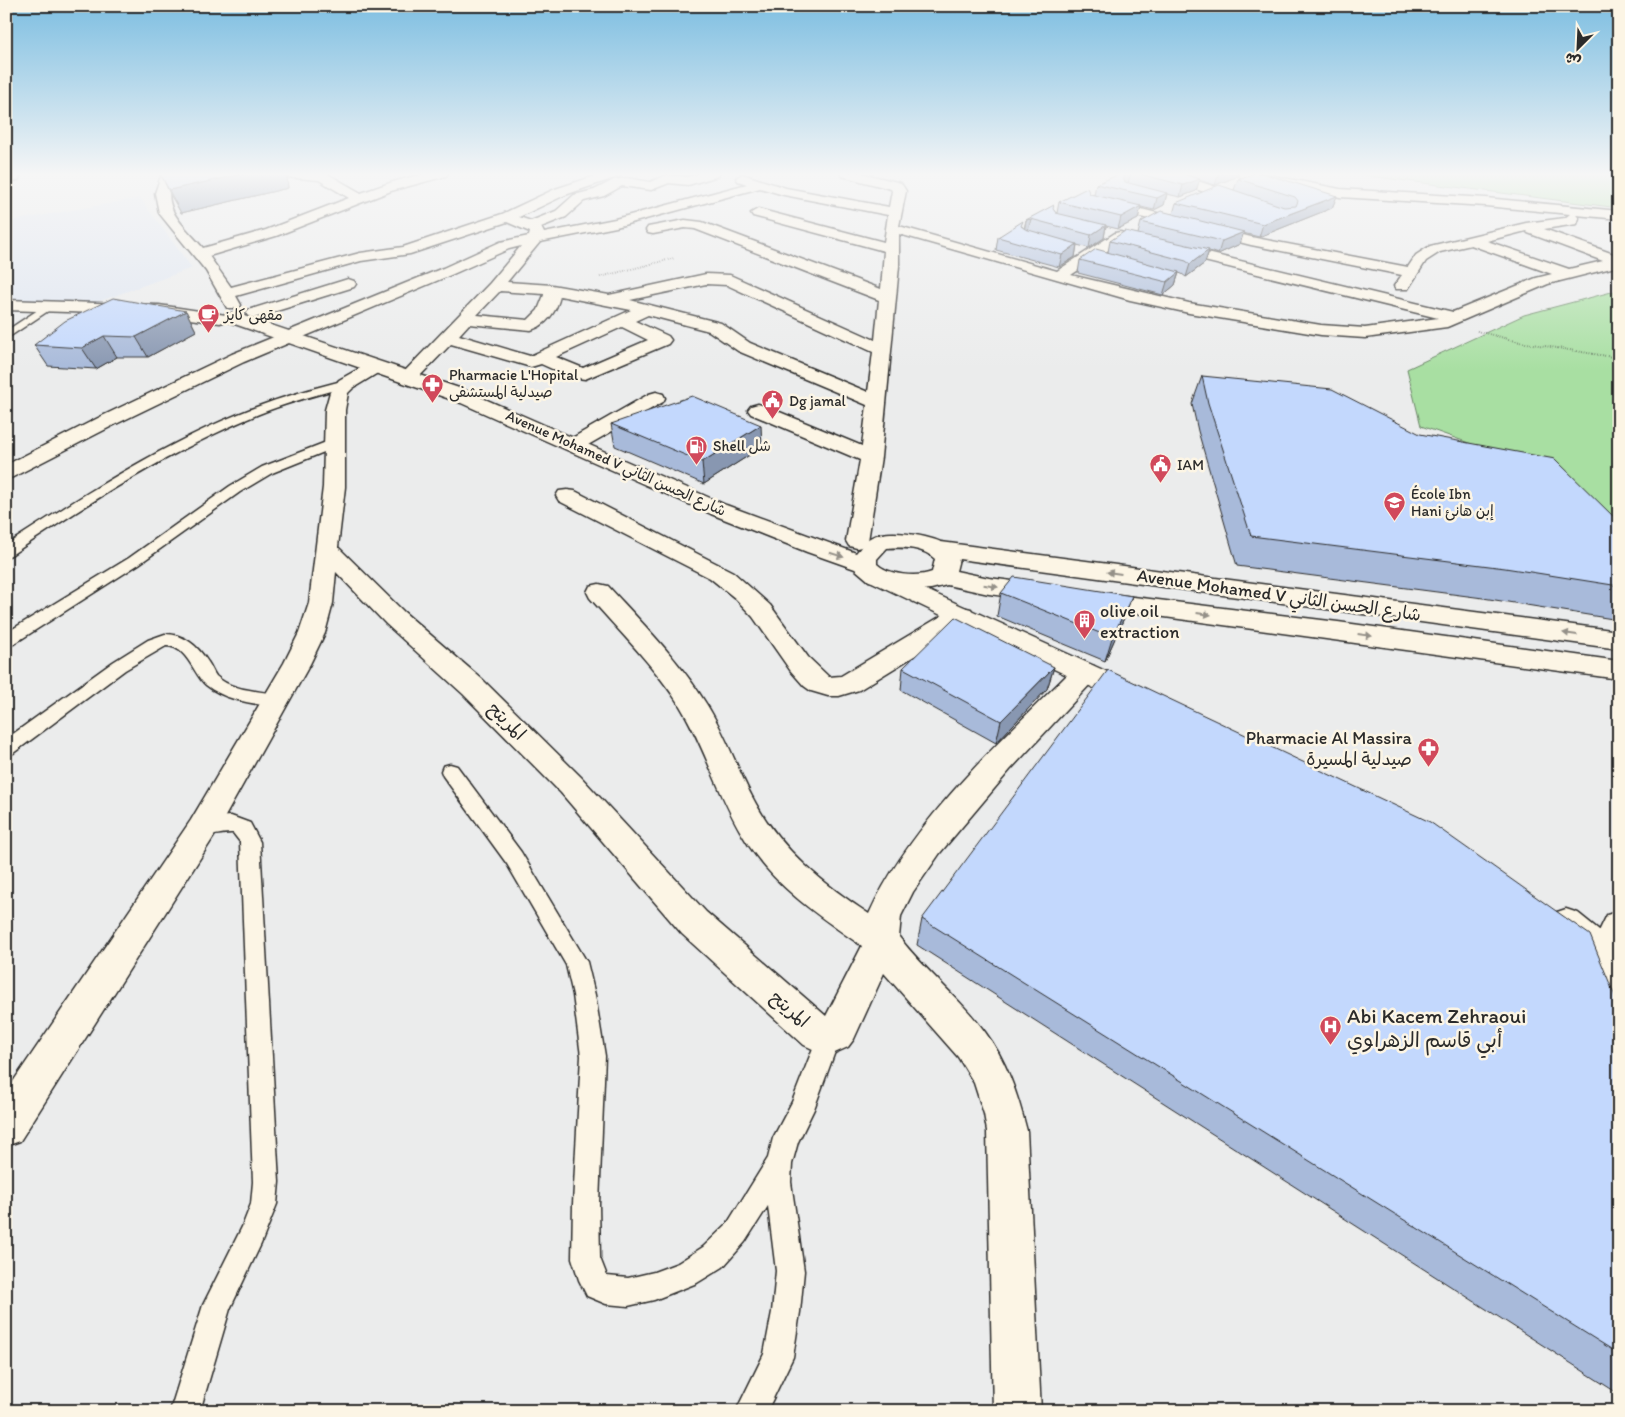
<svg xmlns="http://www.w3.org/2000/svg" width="1625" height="1417" viewBox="0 0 1625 1417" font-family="Itim,'Playpen Sans Arabic',sans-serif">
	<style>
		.built { fill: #dfe6f1 }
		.green { fill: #a8dfa2; stroke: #6a8566 }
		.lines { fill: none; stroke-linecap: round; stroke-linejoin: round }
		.service-casing { stroke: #2b2b2b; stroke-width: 3 }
		.minor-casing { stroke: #2b2b2b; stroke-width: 3 }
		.tertiary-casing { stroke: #2b2b2b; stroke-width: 3 }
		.secondary-casing { stroke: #2b2b2b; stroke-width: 3 }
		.path { stroke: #2b2b2b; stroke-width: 2; stroke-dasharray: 0.5 2; stroke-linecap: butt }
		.service { fill: #fcf5e5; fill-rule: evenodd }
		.minor { fill: #fcf5e5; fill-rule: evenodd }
		.tertiary { fill: #fcf5e5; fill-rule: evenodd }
		.secondary { fill: #fcf5e5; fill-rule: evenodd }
		.wall { fill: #a8bada; stroke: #2b2b2b }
		.shaded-wall { fill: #8897b1; stroke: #2b2b2b }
		.building { fill: #c3d8fd; stroke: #2b2b2b }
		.oneway { fill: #949088 }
		.labels { text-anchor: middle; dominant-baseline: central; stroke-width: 5; stroke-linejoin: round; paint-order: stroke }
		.far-poi-label { font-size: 15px; fill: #2b2b2b; stroke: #fcf5e5; text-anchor: start }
		.far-street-label { font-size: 15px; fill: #2b2b2b; stroke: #fcf5e5 }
		.street-label { font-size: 18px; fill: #2b2b2b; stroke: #fcf5e5 }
		.poi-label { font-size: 18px; fill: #2b2b2b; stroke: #fcf5e5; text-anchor: start }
		.near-poi-label { font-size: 21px; fill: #2b2b2b; stroke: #fcf5e5; text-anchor: start }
	</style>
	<rect width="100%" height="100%" fill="#ebecec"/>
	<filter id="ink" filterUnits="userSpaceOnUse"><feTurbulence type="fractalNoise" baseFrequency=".02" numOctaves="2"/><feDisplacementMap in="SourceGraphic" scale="10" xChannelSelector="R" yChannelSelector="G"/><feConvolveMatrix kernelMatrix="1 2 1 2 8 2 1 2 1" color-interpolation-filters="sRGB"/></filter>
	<g filter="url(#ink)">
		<path class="built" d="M140 198 192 268 86 306 6 302V222Z"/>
		<path class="green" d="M1358 173H1619V208L1368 176Z
			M1619 290V519L1531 465 1421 426 1407 369 1524 315Z"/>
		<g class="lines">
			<defs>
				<path id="service" d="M47 304 52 307 51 309 6 339V331Z
					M346 380 352 384 350 386C319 394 289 402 259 414 171 450 90 502 11 555L6 557V545C85 494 164 443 251 409 282 397 314 388 346 380Z
					M334 439 339 440 340 443 339 446 272 473 240 492 139 564 12 645 6 647V633L129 558 230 486 262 467Z
					M165 634C184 634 198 646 208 662 211 666 213 672 216 676 233 692 261 690 282 696L285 701 282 706 276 707C252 703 226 701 206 685 194 676 188 646 166 646L125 670 12 754 6 756V739L113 662 148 640Z
					M450 764 457 766 521 852 587 962 595 995 605 1056 599 1204 600 1258 607 1276 628 1278 654 1272 678 1263 703 1247 727 1224 768 1158 773 1138 792 1102 820 1030 828 1026 836 1030 840 1038 814 1109 798 1142 792 1164 791 1182 804 1271 800 1312 793 1357 767 1411H736L764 1354 772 1312 776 1271 768 1206 745 1242 723 1267 697 1283 654 1300 628 1306 606 1304 587 1296 579 1280 572 1258 573 1204 581 1056 573 995 566 965 507 864 443 776 441 771 443 766Z
					M231 816 250 823 260 842 279 1182 277 1204 261 1244 230 1309 200 1411H170L203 1305 242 1227 251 1204 253 1182 240 842 233 833C220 832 207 839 195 835L192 829 195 823 216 817Z"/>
				<path id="minor" d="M6 173H15L20 177 18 180 14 181 6 178Z
					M162 173H174C159 209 182 223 203 248L266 230 349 198 319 180 286 177 280 173H326L361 193C388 183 418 172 448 173L446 176 391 191 276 236 209 256 231 287 360 253 403 247 502 214 555 189 604 173H622L620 176 565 195 519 217 531 221 556 211 574 195 594 190 614 180 627 178 650 182 667 175 687 177 701 173H720L718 176 688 185 669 183 651 190 622 186 604 196 584 201 566 217 541 227 544 233 615 219 747 184 738 181 736 178 742 174 786 188 889 207 892 191 891 189 842 176 840 173H861L901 183 906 191 899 226 1057 271 1115 233 1120 232 1453 312 1536 278 1552 274 1471 245 1440 252 1426 261 1408 289H1396L1394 286 1402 275 1251 245 1097 206 1095 203 1102 199 1251 237 1408 267 1416 255 1430 246 1526 223 1565 218 1570 214 1486 206 1340 197 1241 177 1235 173H1259L1340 189 1486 198 1619 211V219L1576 215 1579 218 1577 224 1544 229 1619 256V266L1548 284 1447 327 1365 338 1321 335 1189 313 1130 300 899 234V266L881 457 868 541 865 546 857 548 849 546 846 541 860 460 751 414 748 410 751 406 758 404 765 406 862 446 867 405 738 351 709 331 648 315 635 321 668 336 671 340 668 344 585 379 570 377 541 364 531 367 451 344 415 381 409 382 403 381 400 377 403 373 490 283 521 246 509 249 453 274 244 362 116 424 13 477 6 479V465L102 416 232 354 443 268 500 242 529 236 530 232 507 222 410 254 361 261 236 296 241 305 239 308H227L206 271 159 213 155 193ZM760 188 784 195 888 215 884 242 758 209 751 213 753 216 884 251 881 289 702 222 685 220 648 227 646 230 648 233 653 234 685 228 695 229 879 300 875 340 730 275 706 274 609 295 552 285 507 282 540 242 616 227ZM1526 231 1528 233 1603 261 1569 269 1487 241ZM1122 241 1438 318 1365 328 1321 325 1189 303 1071 275ZM706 284 727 285 873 352 868 392 750 343 721 323 630 300ZM500 291 544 294V295L538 310 528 320 477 315ZM560 296 631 310 530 356 459 335 469 324 531 330C546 326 557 311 560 296ZM622 327 648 340 583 368 556 357Z
					M1157 173H1172L1251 198 1253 201 1246 205 1241 204 1159 177Z
					M348 279 354 281 356 284 354 287 254 318 248 316 246 313 248 310Z
					M375 362 381 363 384 367 381 371 353 388 348 393 345 410V487L338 547 404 612 483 680 581 777 706 912 826 1016 862 946C817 915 771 884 743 836 718 795 705 747 680 706 655 667 621 633 590 598L587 592 590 586 599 584 608 586C643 624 680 661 707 705 727 737 738 772 756 804 783 852 824 884 869 914 912 820 1003 739 1076 666L1085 664 1094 666 1098 673 1094 680 1010 770 940 853 913 892 901 916 899 937C925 971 960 998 985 1032 1007 1061 1018 1096 1027 1131L1041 1411H993L987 1131 984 1114 974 1083 958 1057 884 973 854 1039 848 1047 828 1056 804 1045 682 934 561 793 463 694 386 624 336 572 333 603 325 633 310 664 213 838 20 1141 6 1146V1092L191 820 284 663 299 633 309 603 323 487 325 410 330 392 339 380 369 363Z
					M656 392 663 394 665 398 663 402 581 449 574 451 567 449 564 445 567 441 649 394Z
					M567 490 575 491 733 572 770 605 808 657 829 677 841 676 953 609 962 607 971 609 974 615 971 621 859 690 839 696H828L811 691 804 686 790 670 753 617 736 599 710 578 559 501 556 496 559 491Z
					M1619 911V1027L1606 1022 1601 1010 1588 954 1607 915Z"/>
				<path id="tertiary" d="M878 568 1143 688 1147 695 1143 702 1133 705 1123 702 870 581 866 576 870 571Z
					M1566 909 1578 913 1619 946V983L1607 979 1554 935 1549 924 1554 913Z"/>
				<path id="secondary" d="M6 300 159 305 226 315 232 313 238 314 462 389 726 505 856 553C860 549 865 541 870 538 886 528 925 535 941 542L1619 631V649L959 559 956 571 989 578 1043 585 1052 587 1055 593 1052 599 1043 601 989 594 947 585 931 589 912 590 869 581 855 569 807 552 711 514 461 403 226 321 220 323 159 315 6 310ZM887 548C904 547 922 547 935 559L932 572C917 578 888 575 877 564V559Z
					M1093 592 1338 622 1619 661V679L1084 606 1081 600 1084 594Z"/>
			</defs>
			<use href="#service" class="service-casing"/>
			<use href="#minor" class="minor-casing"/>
			<use href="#tertiary" class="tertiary-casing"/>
			<use href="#secondary" class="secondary-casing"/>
			<path class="path" d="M600 277 675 258
				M1477 331 1520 342 1619 358"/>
			<use href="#service" class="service"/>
			<use href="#minor" class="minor"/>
			<use href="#tertiary" class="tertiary"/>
			<use href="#secondary" class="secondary"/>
		</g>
		<path class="wall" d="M160 173H284L287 179 288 188 181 213 171 196Z
			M1123 173H1238L1236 177 1215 185 1199 180 1196 191 1180 197 1167 194 1164 205 1154 210 1141 207 1138 219 1118 229 1106 226 1104 238 1089 248 1077 245 1075 257 1059 267 996 250 998 237 1022 226 1024 229 1026 220 1053 209 1056 213H1057L1059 202 1090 194 1094 195 1096 184Z
			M1238 179 1337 196 1332 208 1259 237 1243 233 1240 244 1218 254 1209 251 1205 263 1186 277 1182 274 1179 273 1175 285 1163 295 1078 273 1080 260 1108 252 1110 241 1138 234 1141 222 1173 214 1176 203 1234 190Z
			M186 311 196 331 148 357H117L96 369 48 366 34 345Z
			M1202 376 1619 522V620L1483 598 1237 566 1198 431 1192 404Z
			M611 424 762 447 704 484 615 446Z
			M1001 593 1132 596 1124 618 1105 661 997 616Z
			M1054 667 1047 689 996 743 901 690 903 668Z
			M922 919 1619 1006V1394L917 945Z"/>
		<path class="shaded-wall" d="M247 173H284L287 179 288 188 181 213 169 190Z
			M1127 173H1131L1128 183 1121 185 1124 174Z
			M1219 173H1238L1236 177 1215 185Z
			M1200 179 1196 191 1180 197 1183 185Z
			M1167 193 1164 205 1154 210 1157 198Z
			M1337 196 1332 208 1259 237 1263 224Z
			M1141 206 1138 219 1118 229 1121 217Z
			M1031 219 1028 231 1024 232 1026 220Z
			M1106 225 1104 238 1089 248 1091 235Z
			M1244 232 1240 244 1218 254 1222 241Z
			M1077 244 1075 257 1059 267 1062 255Z
			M1209 250 1205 263 1186 277 1190 264Z
			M1179 272 1175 285 1163 295 1167 282Z
			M186 311 196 331 148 357 136 337Z
			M104 336 117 357 96 369 82 348Z
			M761 425 762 447 704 484 702 462Z
			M1132 596 1124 618 1105 661 1112 638Z
			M1054 667 1047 689 996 743 1001 721Z"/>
		<path class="building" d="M160 173H247L169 190Z
			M1123 173H1127L1124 174 1123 178 1125 182 1167 193 1157 198 1096 184Z
			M1136 173H1179L1200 179 1183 185Z
			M1255 173H1262L1337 196 1263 224 1176 203 1219 185 1284 207 1296 206 1298 201 1295 197 1238 179Z
			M1087 188 1090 194 1141 206 1121 217 1059 202Z
			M1054 205 1053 209 1056 213 1106 225 1091 235 1031 219 1026 220Z
			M1161 211 1244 232 1222 241 1141 222Z
			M1023 221 1021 226 1025 229 1077 244 1062 255 998 237Z
			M1125 231 1209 250 1190 264 1186 261 1110 241Z
			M1096 249 1179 272 1167 282 1080 260Z
			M113 298 186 311 136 337 104 336 82 348 34 345 65 321Z
			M1202 376 1332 389 1420 434 1555 459 1619 522V586L1505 568 1251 536 1208 403Z
			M692 396 761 425 702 462 611 424Z
			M1014 577 1132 596 1112 638 1001 593Z
			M955 617 1054 667 1001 721 903 668Z
			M1108 670 1430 822 1590 935 1619 1006V1354L922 919Z"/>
		<defs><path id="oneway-solid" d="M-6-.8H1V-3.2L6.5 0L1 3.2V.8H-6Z" transform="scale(1.25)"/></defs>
		<g class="oneway">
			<use href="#oneway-solid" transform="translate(837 555) rotate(18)"/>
			<use href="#oneway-solid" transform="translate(1114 573) rotate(-173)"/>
			<use href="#oneway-solid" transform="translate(991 586) rotate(9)"/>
			<use href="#oneway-solid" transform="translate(1204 614) rotate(7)"/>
			<use href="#oneway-solid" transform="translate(1570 634) rotate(-172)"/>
			<use href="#oneway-solid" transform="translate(1365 635) rotate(8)"/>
		</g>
	</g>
	<linearGradient id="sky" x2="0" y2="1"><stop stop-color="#7dbee1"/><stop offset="0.47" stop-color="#f6f6f6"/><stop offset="1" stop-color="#f6f6f6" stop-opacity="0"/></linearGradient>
	<rect width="1625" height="371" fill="url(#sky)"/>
	<defs>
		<symbol id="cafe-pin" viewBox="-11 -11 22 30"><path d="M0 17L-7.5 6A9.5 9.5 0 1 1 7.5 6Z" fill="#d1495b" stroke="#fcf5e5"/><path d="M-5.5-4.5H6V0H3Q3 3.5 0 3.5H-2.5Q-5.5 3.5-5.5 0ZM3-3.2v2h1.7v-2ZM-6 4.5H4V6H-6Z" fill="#fff"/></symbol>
		<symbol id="pharmacy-pin" viewBox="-11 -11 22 30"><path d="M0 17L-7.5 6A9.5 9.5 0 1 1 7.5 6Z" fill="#d1495b" stroke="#fcf5e5"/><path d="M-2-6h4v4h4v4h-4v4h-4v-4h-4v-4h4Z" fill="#fff"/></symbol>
		<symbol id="civic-pin" viewBox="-11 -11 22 30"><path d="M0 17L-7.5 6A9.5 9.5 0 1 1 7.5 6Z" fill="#d1495b" stroke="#fcf5e5"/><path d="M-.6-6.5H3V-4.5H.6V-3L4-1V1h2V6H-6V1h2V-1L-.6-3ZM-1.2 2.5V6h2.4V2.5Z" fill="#fff"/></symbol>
		<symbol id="fuel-pin" viewBox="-11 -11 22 30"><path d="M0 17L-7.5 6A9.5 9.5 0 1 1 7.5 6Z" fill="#d1495b" stroke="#fcf5e5"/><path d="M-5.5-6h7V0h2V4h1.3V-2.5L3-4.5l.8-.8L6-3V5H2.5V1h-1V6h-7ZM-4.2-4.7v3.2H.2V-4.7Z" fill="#fff"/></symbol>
		<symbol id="school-pin" viewBox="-11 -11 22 30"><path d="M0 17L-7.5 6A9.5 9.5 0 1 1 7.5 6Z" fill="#d1495b" stroke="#fcf5e5"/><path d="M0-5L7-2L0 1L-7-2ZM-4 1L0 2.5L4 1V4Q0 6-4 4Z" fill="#fff"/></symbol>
		<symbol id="building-pin" viewBox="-11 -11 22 30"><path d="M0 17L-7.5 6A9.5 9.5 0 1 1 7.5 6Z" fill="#d1495b" stroke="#fcf5e5"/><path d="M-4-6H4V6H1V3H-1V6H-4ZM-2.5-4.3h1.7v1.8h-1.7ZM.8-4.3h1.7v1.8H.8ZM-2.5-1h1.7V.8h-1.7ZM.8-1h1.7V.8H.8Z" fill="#fff"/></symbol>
		<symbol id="hospital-pin" viewBox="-11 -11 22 30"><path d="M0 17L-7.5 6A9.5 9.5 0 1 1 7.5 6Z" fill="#d1495b" stroke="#fcf5e5"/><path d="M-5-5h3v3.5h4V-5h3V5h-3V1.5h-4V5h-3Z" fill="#fff"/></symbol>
	</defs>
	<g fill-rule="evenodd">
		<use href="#cafe-pin" x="196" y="302" width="25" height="34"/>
		<use href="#pharmacy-pin" x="420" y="372" width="25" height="34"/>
		<use href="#civic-pin" x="760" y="388" width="25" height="34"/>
		<use href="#fuel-pin" x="684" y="434" width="25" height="34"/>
		<use href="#civic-pin" x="1148" y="452" width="25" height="34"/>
		<use href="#school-pin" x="1382" y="490" width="25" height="34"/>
		<use href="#building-pin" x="1072" y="608" width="25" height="34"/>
		<use href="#pharmacy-pin" x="1416" y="736" width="25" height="34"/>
		<use href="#hospital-pin" x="1318" y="1014" width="25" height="34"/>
	</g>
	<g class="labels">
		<g class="far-poi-label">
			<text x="224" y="315">مقهى كايز</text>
			<text x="449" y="375">Pharmacie L'Hopital<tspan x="449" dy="17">صيدلية المستشفى</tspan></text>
			<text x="789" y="401">Dg jamal</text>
			<text x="713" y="446">Shell شل</text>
			<text x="1177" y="465">IAM</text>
			<text x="1411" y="494">École Ibn<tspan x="1411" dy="17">Hani إبن هانئ</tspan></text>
		</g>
		<g class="far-street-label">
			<text transform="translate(616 463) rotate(24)">Avenue Mohamed V شارع الحسن الثاني</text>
		</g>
		<g class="street-label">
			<text transform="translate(1279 595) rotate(8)">Avenue Mohamed V شارع الحسن الثاني</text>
			<text transform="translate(507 721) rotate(45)">المريتح</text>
			<text transform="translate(790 1009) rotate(41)">المريتح</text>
		</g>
		<g class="poi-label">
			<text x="1100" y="611">olive oil<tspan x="1100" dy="21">extraction</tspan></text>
			<text x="1412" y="738" text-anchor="end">Pharmacie Al Massira<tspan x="1412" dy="21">صيدلية المسيرة</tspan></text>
		</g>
		<g class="near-poi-label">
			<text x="1347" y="1015">Abi Kacem Zehraoui<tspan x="1347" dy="24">أبي قاسم الزهراوي</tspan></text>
		</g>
	</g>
	<rect width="1625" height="1417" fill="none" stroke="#fcf5e5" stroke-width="25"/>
	<rect x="12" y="12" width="1600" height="1392" fill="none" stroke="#2b2b2b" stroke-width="2" filter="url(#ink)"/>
	<g transform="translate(1578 48) rotate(204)" stroke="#fcf5e5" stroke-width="4" paint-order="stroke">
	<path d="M0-4L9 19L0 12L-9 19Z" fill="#2b2b2b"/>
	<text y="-8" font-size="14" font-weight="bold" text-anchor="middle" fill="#2b2b2b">ش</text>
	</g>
</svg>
